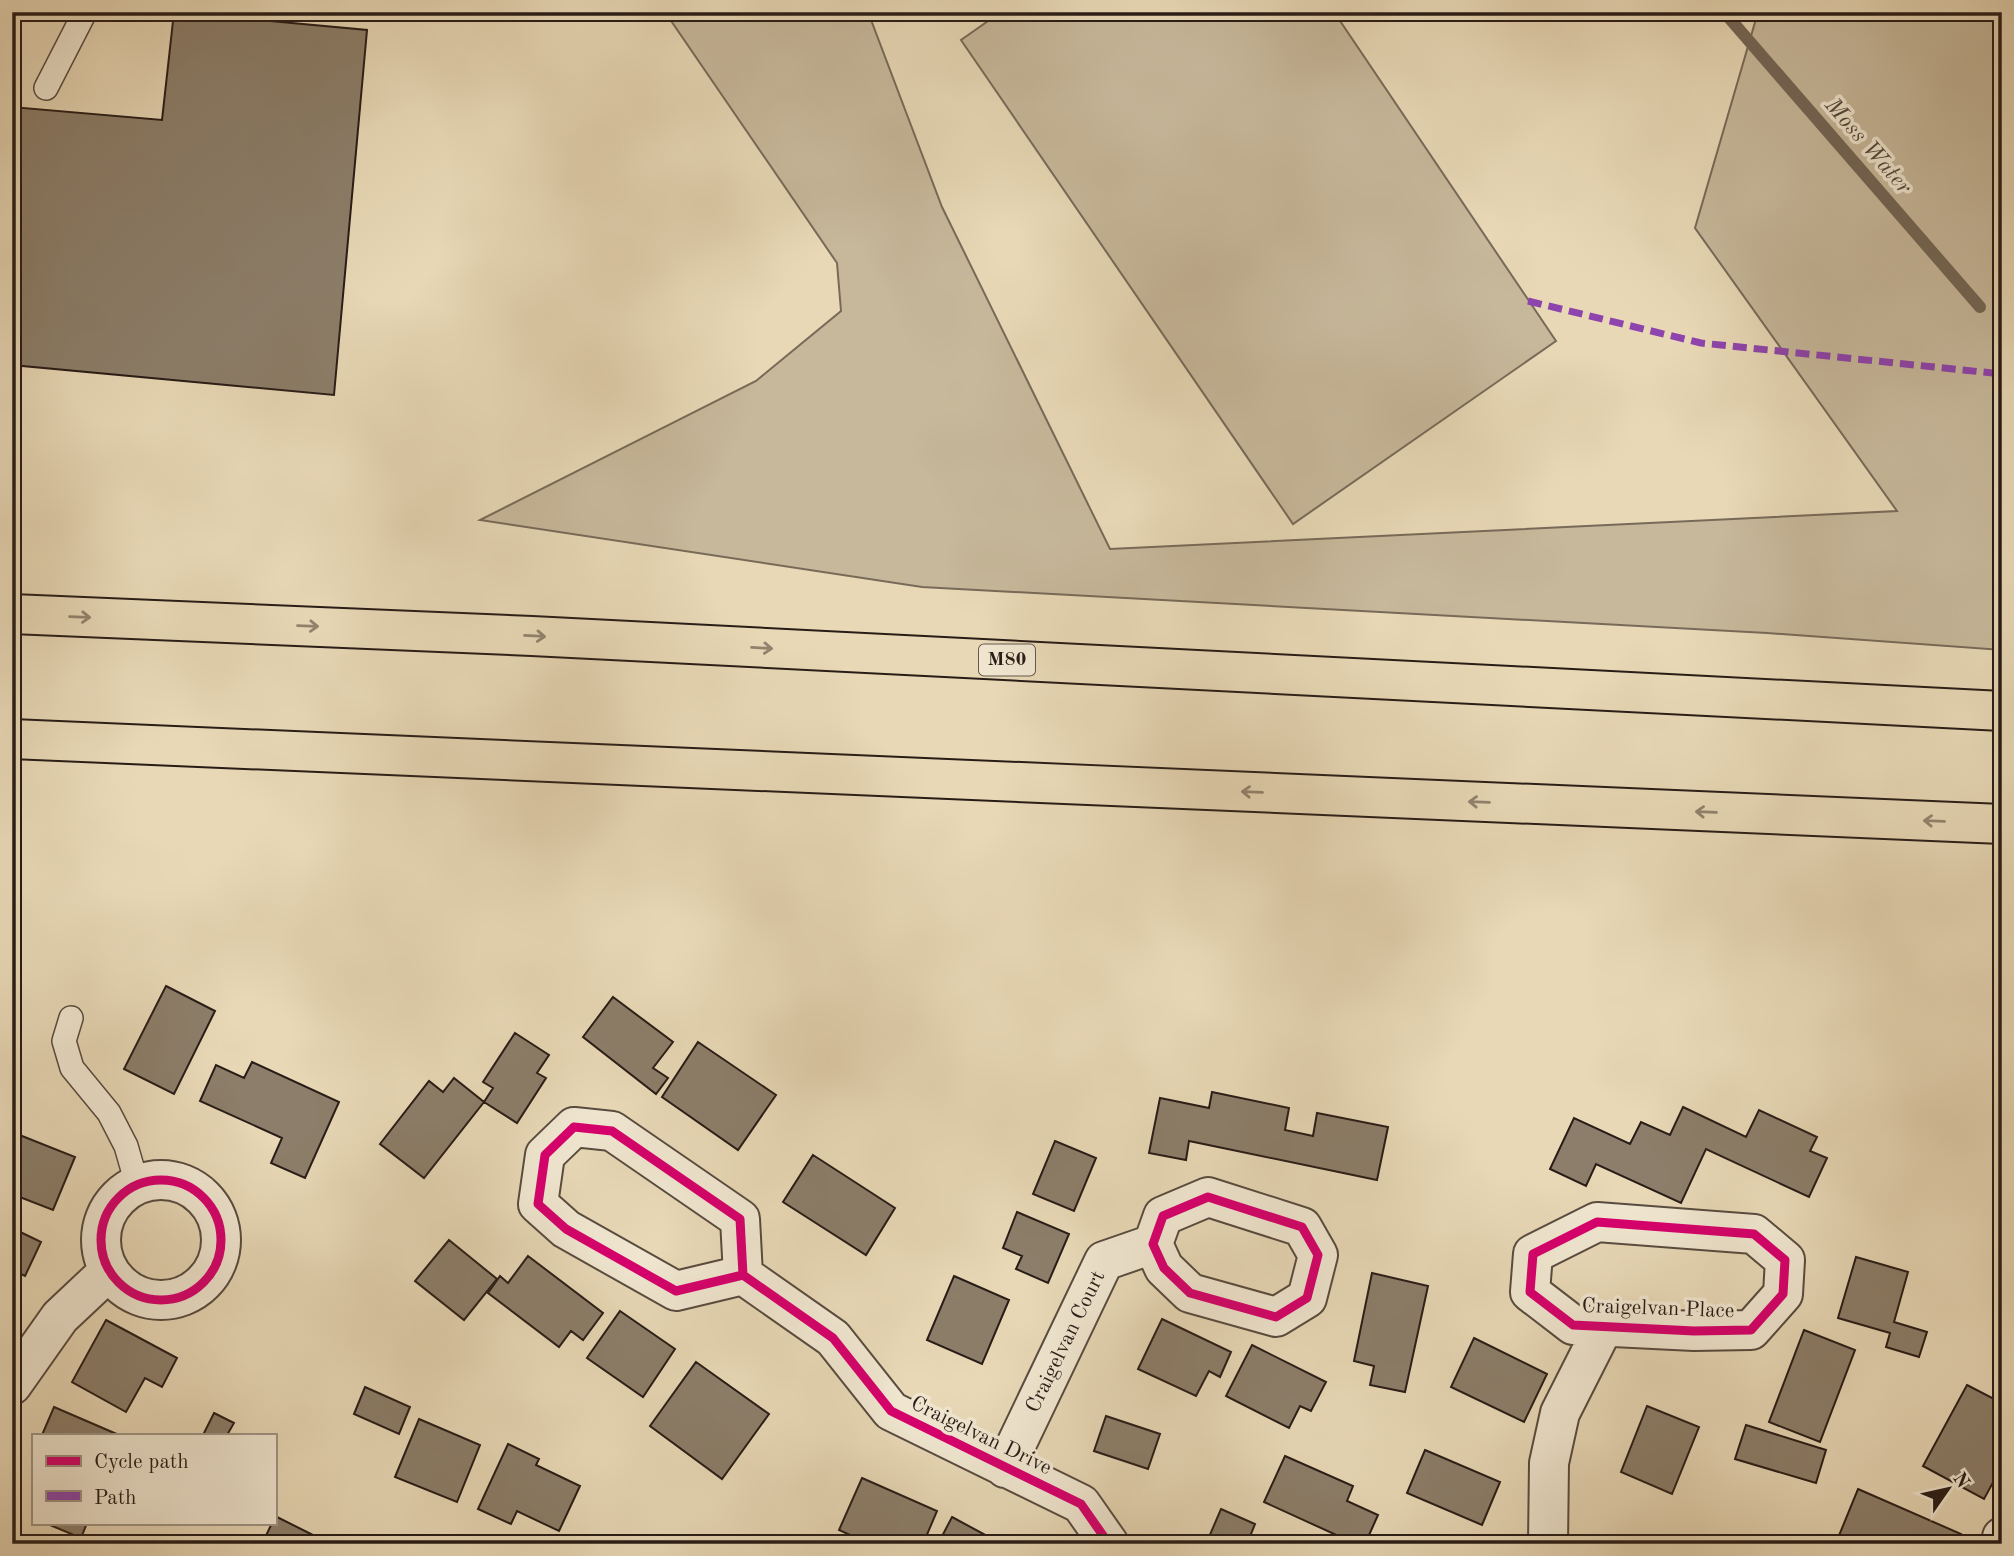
<svg xmlns="http://www.w3.org/2000/svg" width="2014" height="1556" viewBox="0 0 2014 1556" font-family="'Old Standard TT',serif">
	<style>
		.green { fill: #c7b89b; stroke: #786a59; stroke-width: 2 }
		.lines { fill: none; stroke-linecap: round; stroke-linejoin: round }
		.stream { stroke: #746656; stroke-width: 12 }
		.building { fill: #8c7e6a; stroke: #281c17; stroke-width: 2 }
		.lane-casing { stroke: #584b3f; stroke-width: 26 }
		.street-casing { stroke: #584b3f; stroke-width: 42 }
		.highway-casing { stroke: #281c17; stroke-width: 42 }
		.lane { stroke: #f0e6d0; stroke-width: 23 }
		.street { stroke: #f0e6d0; stroke-width: 38 }
		.highway { stroke: #e8d8b6; stroke-width: 38 }
		.quiet { stroke: #8e44ad; stroke-width: 7; stroke-dasharray: 14 7; stroke-linecap: butt }
		.cycleway-casing { stroke: #f0e6d0; stroke-width: 13 }
		.cycleway { stroke: #d6006c; stroke-width: 9 }
		.oneway { stroke: #92836e }
		.labels { text-anchor: middle; dominant-baseline: central; stroke-width: 7; stroke-linejoin: round; paint-order: stroke }
		.shield { fill: #f0e6d0; stroke: #64594e; stroke-width: 2 }
		.shield-label { font-size: 19px; font-weight: bold; fill: #281c17 }
		.street-label { font-size: 21px; fill: #281c17; stroke: #f0e6d0 }
		.water-label { font-size: 23px; font-style: italic; fill: #54473c; stroke: #f0e6d0 }
	</style>
	<rect width="100%" height="100%" fill="#e8d8b6"/>
	<filter id="stains"><feTurbulence type="fractalNoise" baseFrequency=".00286" numOctaves="4"/><feColorMatrix values="0 0 0 0 .2 0 0 0 0 .09 0 0 0 0 .02 0 0 0 .5 -.17"/></filter>
	<radialGradient id="worn" r=".72"><stop offset=".6" stop-color="#630" stop-opacity="0"/><stop offset="1" stop-color="#630" stop-opacity=".3"/></radialGradient>
	<path class="green" d="M665 12H868L942 207 1110 549 1897 511 1695 228 1758 12H2002V650L1767 633 922 587 480 520 756 381 841 311 837 263Z
		M1001 12H1334L1556 341 1293 524 961 40Z"/>
	<g class="lines">
		<path class="stream" d="M1724 12 1980 307"/>
	</g>
	<path class="building" d="M174 12 367 30 334 395 12 365V107L162 120Z
		M166 986 215 1011 174 1094 124 1069Z
		M613 997 673 1042 653 1068 668 1078 656 1094 583 1037Z
		M515 1033 549 1055 537 1073 546 1078 517 1123 484 1102 493 1088 483 1082Z
		M698 1042 776 1095 738 1150 662 1097Z
		M252 1062 339 1102 305 1178 271 1163 282 1138 200 1101 216 1065 244 1078Z
		M454 1078 484 1102 424 1178 380 1144 429 1081 443 1092Z
		M1212 1092 1289 1108 1285 1130 1313 1136 1317 1113 1388 1127 1377 1180 1189 1141 1186 1160 1149 1153 1160 1098 1209 1108Z
		M1683 1107 1746 1137 1759 1110 1817 1137 1810 1151 1827 1158 1809 1197 1706 1149 1681 1203 1596 1164 1586 1186 1550 1169 1574 1118 1630 1144 1641 1122 1670 1135Z
		M12 1132 75 1157 53 1210 12 1194Z
		M1055 1141 1096 1158 1074 1211 1033 1194Z
		M813 1155 895 1208 866 1255 783 1202Z
		M1017 1212 1069 1234 1048 1283 1016 1269 1022 1256 1003 1248Z
		M12 1228 41 1242 25 1276 12 1270Z
		M449 1240 497 1279 464 1320 415 1281Z
		M528 1256 603 1313 583 1340 571 1331 559 1347 488 1293 500 1276 508 1283Z
		M1856 1257 1908 1272 1894 1322 1927 1332 1919 1357 1886 1347 1890 1333 1838 1318Z
		M1372 1273 1428 1286 1405 1392 1370 1385 1374 1366 1354 1361Z
		M954 1276 1009 1300 982 1364 927 1340Z
		M620 1311 675 1349 643 1397 587 1358Z
		M1162 1319 1231 1352 1220 1377 1209 1371 1196 1396 1138 1369Z
		M106 1320 177 1358 162 1387 145 1378 126 1412 72 1382Z
		M1804 1330 1855 1350 1820 1442 1769 1422Z
		M1474 1338 1547 1374 1524 1422 1451 1387Z
		M1252 1345 1326 1382 1311 1411 1300 1406 1289 1428 1226 1396Z
		M696 1362 769 1414 722 1479 650 1426Z
		M1967 1385 2002 1403V1466L1984 1499 1923 1466Z
		M365 1387 410 1407 399 1434 354 1414Z
		M1647 1406 1699 1427 1672 1494 1621 1472Z
		M54 1407 119 1435H42Z
		M214 1413 234 1423 227 1435H203Z
		M1106 1416 1160 1434 1148 1469 1094 1451Z
		M419 1419 480 1445 457 1502 395 1477Z
		M1746 1425 1826 1450 1816 1483 1735 1459Z
		M508 1444 539 1459 536 1465 580 1486 559 1531 517 1511 511 1524 478 1509Z
		M1425 1450 1500 1482 1482 1525 1407 1493Z
		M1285 1456 1353 1486 1347 1501 1378 1515 1365 1544H1356L1264 1502Z
		M862 1478 937 1511 923 1544 910 1538 908 1544H870L839 1530Z
		M1858 1489 1961 1534 1957 1544H1852L1838 1538Z
		M1221 1509 1255 1524 1247 1544H1206Z
		M275 1516 313 1535 309 1544H262L272 1523H275Z
		M952 1517 1002 1544H938Z
		M45 1523H87L81 1538Z"/>
	<g class="lines">
		<defs>
			<path id="lane" d="M46 88 85 12
				M71 1018 64 1041 72 1068 109 1113 126 1146 137 1184"/>
			<path id="street" d="M101 1240a60 60 0 1 1 120 0a60 60 0 1 1-120 0Z
				M1208 1197 1302 1227 1318 1255 1307 1298 1276 1317 1190 1293 1164 1268 1153 1244 1163 1216Z
				M1597 1222 1754 1234 1785 1260 1783 1294 1751 1330 1694 1331 1573 1325 1530 1292 1533 1254Z
				M743 1275 740 1219 612 1131 574 1127 545 1155 538 1204 566 1229 676 1291 743 1275 833 1338 891 1411 1081 1504 1109 1544
				M12 1385 60 1317 109 1271
				M1005 1468 1104 1261 1153 1244
				M1548 1544 1549 1463 1560 1413 1604 1326
				M2002 1544V1537"/>
			<path id="highway" d="M12 614 532 636 2002 711
				M12 739 2002 824"/>
		</defs>
		<use href="#lane" class="lane-casing"/>
		<use href="#street" class="street-casing"/>
		<use href="#highway" class="highway-casing"/>
		<use href="#lane" class="lane"/>
		<use href="#street" class="street"/>
		<use href="#highway" class="highway"/>
		<path class="quiet" d="M1528 301 1701 343 2002 374"/>
		<defs>
			<path id="cycleway" d="M101 1240a60 60 0 1 1 120 0a60 60 0 1 1-120 0Z
				M1208 1197 1302 1227 1318 1255 1307 1298 1276 1317 1190 1293 1164 1268 1153 1244 1163 1216Z
				M1597 1222 1754 1234 1785 1260 1783 1294 1751 1330 1694 1331 1573 1325 1530 1292 1533 1254Z
				M743 1275 740 1219 612 1131 574 1127 545 1155 538 1204 566 1229 676 1291 743 1275 833 1338 891 1411 1081 1504 1109 1544"/>
		</defs>
		<use href="#cycleway" class="cycleway-casing"/>
		<use href="#cycleway" class="cycleway"/>
	</g>
	<defs><path id="oneway-shaft" d="M-6 0H5M1.5-3L5.5 0L1.5 3" fill="none" stroke-width="1.6" stroke-linecap="round" stroke-linejoin="round" transform="scale(1.75)"/></defs>
	<g class="oneway">
		<use href="#oneway-shaft" transform="translate(80 617) rotate(2)"/>
		<use href="#oneway-shaft" transform="translate(308 626) rotate(2)"/>
		<use href="#oneway-shaft" transform="translate(535 636) rotate(3)"/>
		<use href="#oneway-shaft" transform="translate(762 648) rotate(3)"/>
		<use href="#oneway-shaft" transform="translate(1252 792) rotate(-178)"/>
		<use href="#oneway-shaft" transform="translate(1479 802) rotate(-178)"/>
		<use href="#oneway-shaft" transform="translate(1706 812) rotate(-178)"/>
		<use href="#oneway-shaft" transform="translate(1934 821) rotate(-178)"/>
	</g>
	<g class="labels">
		<rect class="shield" x="979" y="644.5" width="56" height="31" rx="5"/>
		<g class="shield-label">
			<text x="1007" y="660">M80</text>
		</g>
		<g class="street-label">
			<text transform="translate(1658 1309) rotate(2)">Craigelvan Place</text>
			<text transform="translate(1066 1342) rotate(-64)">Craigelvan Court</text>
			<text transform="translate(981 1436) rotate(26)">Craigelvan Drive</text>
		</g>
		<g class="water-label">
			<text transform="translate(1868 146) rotate(49)">Moss Water</text>
		</g>
	</g>
	<rect width="2014" height="1556" fill="none" stroke="#e8d8b6" stroke-width="42"/>
	<rect x="14" y="14" width="1986" height="1528" fill="none" stroke="#281c17" stroke-width="3.5"/>
	<rect x="21" y="21" width="1972" height="1514" fill="none" stroke="#281c17" stroke-width="2"/>
	<rect x="32" y="1434" width="245" height="91" fill="#f0e6d0" stroke="#a09586" stroke-width="2"/>
	<rect x="46" y="1456" width="35" height="10" fill="#d6006c" stroke="#a09586" stroke-width="2"/>
	<text x="94" y="1468" font-size="21" fill="#281c17">Cycle path</text>
	<rect x="46" y="1491" width="35" height="10" fill="#8e44ad" stroke="#a09586" stroke-width="2"/>
	<text x="94" y="1504" font-size="21" fill="#281c17">Path</text>
	<g transform="translate(1948 1489) rotate(56)" stroke="#f0e6d0" stroke-width="5" paint-order="stroke">
	<path d="M0-5L12 26L0 18L-12 26Z" fill="#281c17"/>
	<text y="-10" font-size="19" font-weight="bold" text-anchor="middle" fill="#281c17">N</text>
	</g>
	<rect width="100%" height="100%" filter="url(#stains)"/>
	<rect width="100%" height="100%" fill="url(#worn)"/>
</svg>
